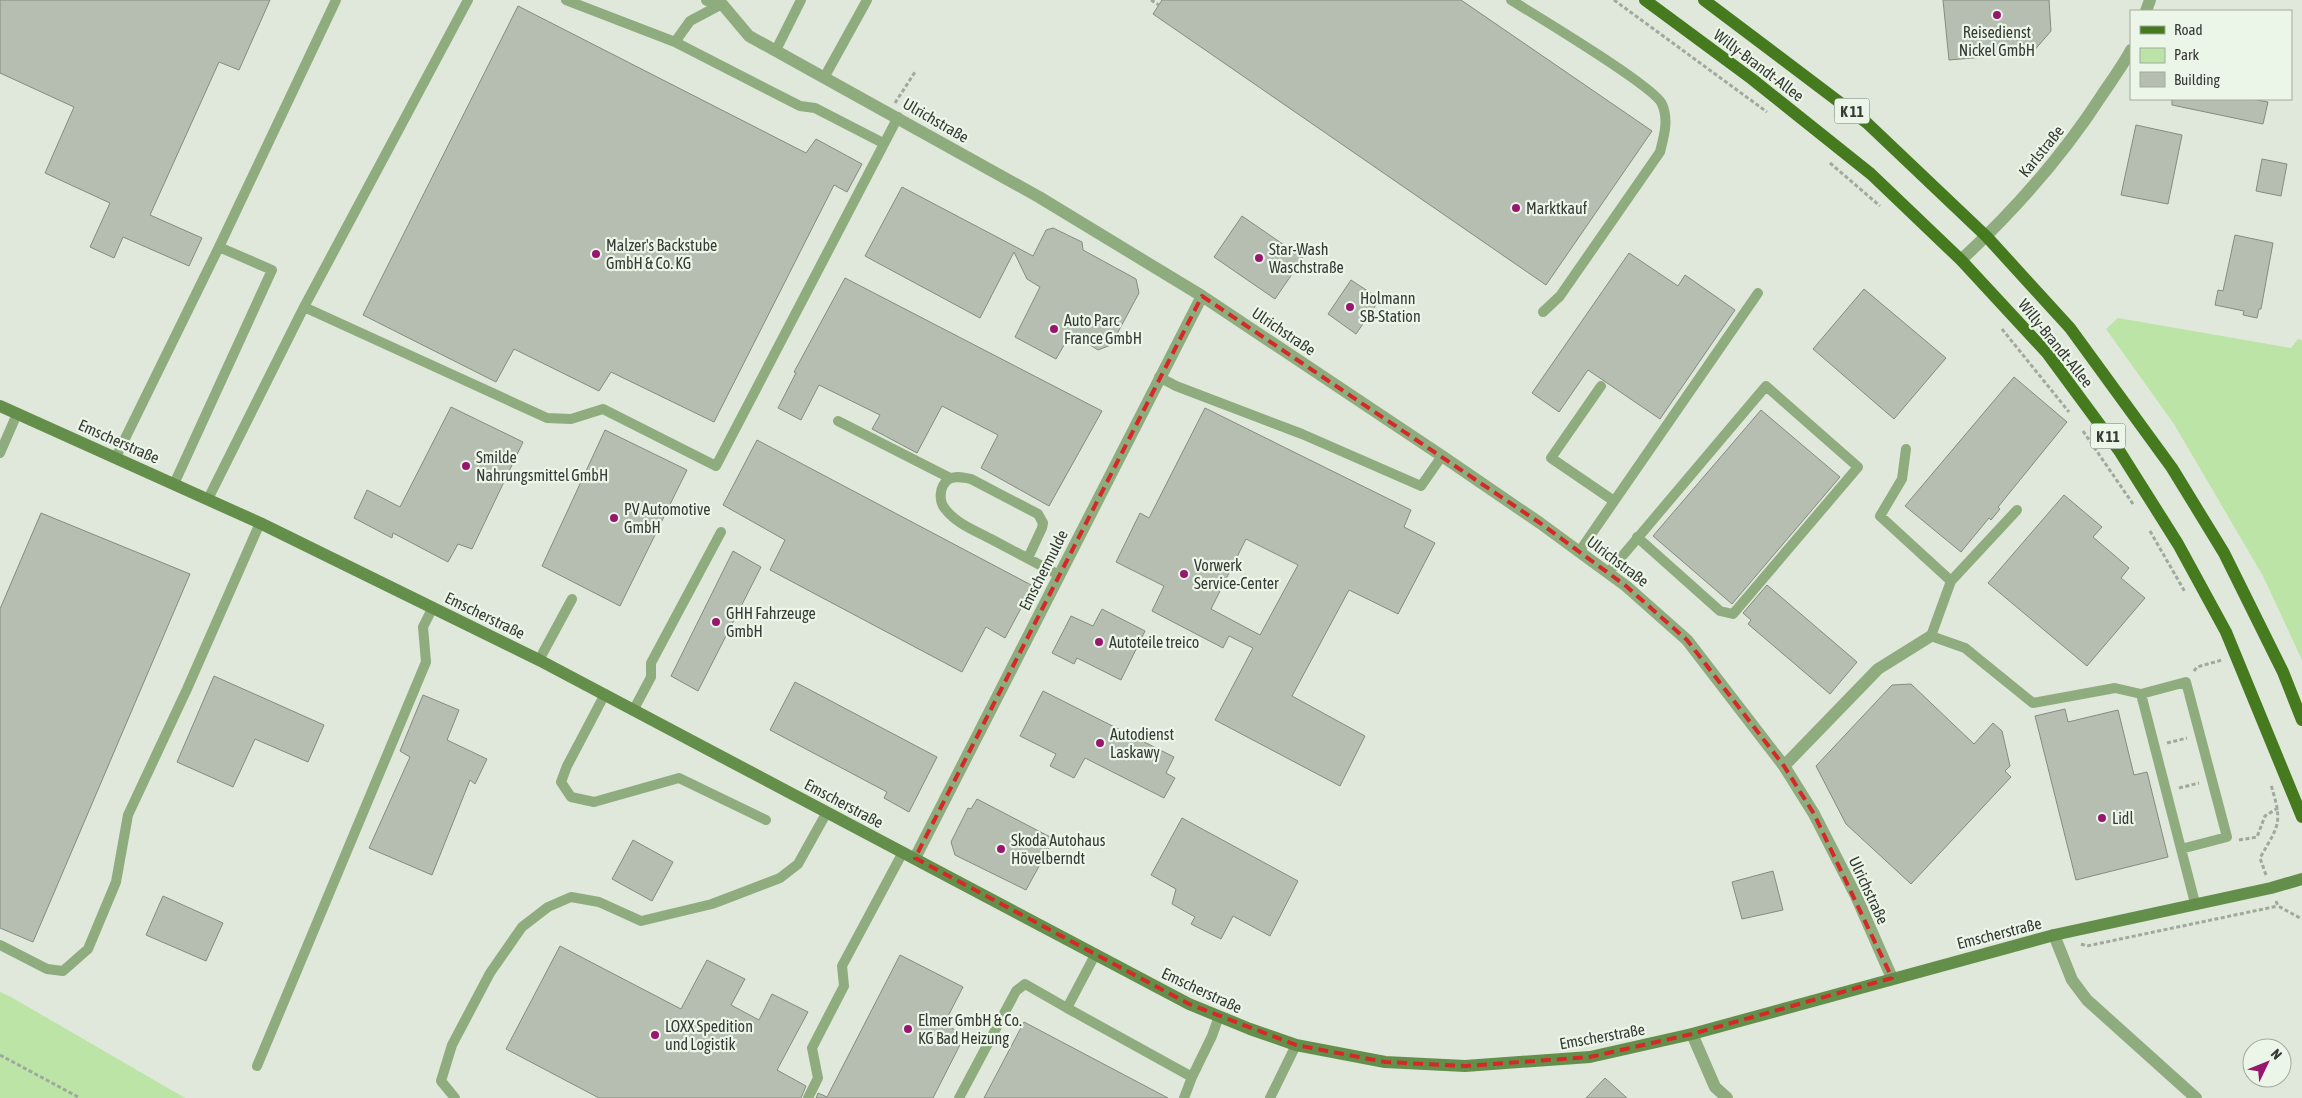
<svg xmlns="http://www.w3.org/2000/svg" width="2302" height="1098" viewBox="0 0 2302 1098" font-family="'Asap Condensed',sans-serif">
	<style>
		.green { fill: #bce4a7 }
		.building { fill: #b5beb1; stroke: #848c7f; fill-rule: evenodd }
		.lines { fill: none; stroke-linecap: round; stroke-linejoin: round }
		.path { stroke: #a1a89d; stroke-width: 3; stroke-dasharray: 4 2.5; stroke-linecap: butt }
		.lane { stroke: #8fac7f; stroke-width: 10 }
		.street { stroke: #8fac7f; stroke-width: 12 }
		.secondary { stroke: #648f4b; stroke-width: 12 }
		.primary { stroke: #457a1f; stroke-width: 12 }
		.marked { fill: none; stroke: #d62828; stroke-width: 4; stroke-dasharray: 10 6; stroke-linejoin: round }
		.poi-dot { fill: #97176f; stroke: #ecf6e8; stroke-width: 2 }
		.labels { text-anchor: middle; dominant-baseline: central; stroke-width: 4.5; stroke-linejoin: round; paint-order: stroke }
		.shield { fill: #ecf6e8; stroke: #6d726a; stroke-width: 1 }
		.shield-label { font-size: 15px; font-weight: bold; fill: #363934 }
		.poi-label { font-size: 16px; fill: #363934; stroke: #ecf6e8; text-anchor: start }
		.street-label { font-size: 16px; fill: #363934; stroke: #ecf6e8 }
	</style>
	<rect width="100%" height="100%" fill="#dfe8da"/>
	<path class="green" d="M2118 318 2291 348 2298 339 2302 340V660L2263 576 2174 424 2106 329Z
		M0 992 11 997 185 1098H0Z"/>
	<path class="building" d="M0 0H270L239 70 219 62 150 215 202 238 189 266 123 237 114 258 90 247 110 203 45 173 74 107 0 73Z
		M1162 0H1461L1652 131 1546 285 1153 14Z
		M1943 0H2049L2051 31 2032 53 1949 60Z
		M518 6 806 153 816 139 862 164 847 192 834 185 714 422 611 372 599 391 514 349 496 382 363 315Z
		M2172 99H2252L2268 102 2263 124 2172 105Z
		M2136 125 2182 135 2168 204 2121 195Z
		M2262 159 2287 164 2281 196 2256 191Z
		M902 187 1033 256 1046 230 1053 228 1082 242 1083 250 1136 279 1139 293 1111 345 1098 350 1071 333 1056 359 1015 337 1040 287 1027 279 1014 252 980 318 865 256Z
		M1242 216 1303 258 1275 299 1214 257Z
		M2235 235 2273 243 2261 309H2259L2257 318 2243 315 2244 311 2215 305 2218 290 2223 291Z
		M1629 253 1678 286 1685 275 1735 310 1660 419 1588 370 1559 412 1532 393Z
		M845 278 1102 411 1049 506 981 468 998 435 942 406 917 453 872 429 880 415 819 385 801 420 778 408 796 373 794 372Z
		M1351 280 1380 299 1356 334 1328 314Z
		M1864 289 1946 358 1894 419 1813 349Z
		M2014 377 2067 422 1998 507 2000 509 1991 520 1989 518 1961 552 1905 506Z
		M451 407 523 442 472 549 458 544 448 562 393 533 392 538 354 518 367 490 400 507Z
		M1205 408 1411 510 1404 527 1435 543 1398 614 1349 590 1292 696 1365 736 1340 786 1215 720 1253 648 1229 636 1223 648 1152 611 1164 586 1116 562 1140 513 1149 518ZM1246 539 1298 565 1260 635 1211 609Z
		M1761 410 1840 477 1732 604 1653 536Z
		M605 430 687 470 620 606 542 566Z
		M757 440 1033 586 1005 638 986 627 962 672 770 570 785 540 723 505Z
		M2064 495 2102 527 2093 537 2129 568 2121 578 2145 598 2087 666 1988 583Z
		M41 513 190 574 33 942 0 928V609Z
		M733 551 761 567 698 691 671 676Z
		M1767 585 1857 662 1830 694 1748 624 1751 620 1743 613Z
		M1102 609 1145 631 1121 680 1077 658 1074 664 1052 653 1071 616 1093 626Z
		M214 676 324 725 308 762 255 739 233 787 177 762Z
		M795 682 937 757 909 812 884 798 887 792 770 730Z
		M1911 684 1974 744 1993 723 2002 731 2010 766 2005 771 2011 777 1911 884 1846 824 1816 766 1892 685Z
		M1043 691 1174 757 1166 773 1175 778 1164 798 1085 758 1074 778 1050 766 1056 754 1020 736Z
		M423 695 459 710 447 740 487 759 475 784 470 780 432 875 369 848 410 757 400 751Z
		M2065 709 2068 722 2118 710 2134 775 2147 772 2168 857 2076 880 2035 716Z
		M977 799 1054 839 1026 890 955 855 951 842 968 808 971 809Z
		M1182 818 1298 881 1270 936 1233 916 1221 939 1191 924 1195 917 1172 904 1176 889 1151 875Z
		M633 840 673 862 652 901 612 879Z
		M1773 871 1783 910 1742 919 1732 882Z
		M163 896 223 923 206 961 146 935Z
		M560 946 681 1009 707 960 745 979 731 1005 759 1020 772 994 808 1012 777 1070 806 1086 801 1098H599L506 1049Z
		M900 955 963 987 944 1024 965 1035 933 1098H816L818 1093 827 1097Z
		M1024 1022 1168 1098H984Z
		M1605 1078 1627 1098H1586Z"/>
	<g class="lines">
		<path class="path" d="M1151 0 1159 5
			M1614 0 1767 112
			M895 103 915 72
			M1830 163 1880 206
			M2002 329 2069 412
			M2083 431 2133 504
			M2150 531 2185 592
			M2194 671 2197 667 2222 660
			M2167 743 2187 738
			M2179 788 2199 783
			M2239 840 2257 837 2265 816 2278 808
			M2266 875 2260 858C2279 824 2283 824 2271 785
			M2276 901 2278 906 2302 919
			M2081 944 2087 946 2278 906
			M0 1055 80 1098"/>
		<path class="lane" d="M468 0 304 307 547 418 571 419 603 409 716 466 898 117
			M566 0 675 42 800 106 815 108 883 143
			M1511 0C1535 15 1654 86 1662 104 1669 120 1664 136 1660 152L1560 296 1543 312
			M675 42 690 21 722 4
			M776 50 801 0
			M825 76 867 0
			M219 247 336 0
			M1159 377 1176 386 1302 434 1421 486 1442 456
			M1601 386 1551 458 1614 501
			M838 421 950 478
			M1906 449 1902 479 1880 516 1951 581 1931 636 1965 648 2033 703 2115 688 2141 694
			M0 453 17 414
			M116 457 219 247 272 270 174 484
			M208 499 304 307
			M1579 552 1758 293
			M1028 558 1042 528 1043 523 1038 514 971 479C964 478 956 475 949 479 939 486 938 501 946 510 957 524 976 531 991 539 1014 551 1036 563 1059 575
			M1608 573 1766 386 1858 467 1733 614 1720 611 1637 537
			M1951 581 2017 510
			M539 660 572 599
			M605 694 567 766 561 782 571 797 594 802 679 778 766 820
			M634 709 651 677V663L721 532
			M2181 849 2227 837 2186 682 2141 694 2195 903
			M0 945 47 969 63 971 88 949 116 882 128 815 187 689 260 523
			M1067 1008 1192 1077 1212 1036 1219 1016
			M257 1066 426 662 423 627 433 607
			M455 1098 441 1081 452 1045 490 973 522 927 548 907 571 897 599 902 641 921 712 904 780 878 798 864 827 812
			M808 1098 818 1078 812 1048 844 986 842 966 903 852
			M959 1098 1016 991 1025 984 1067 1008 1095 955
			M1184 1098 1192 1077
			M1270 1098 1296 1045"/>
		<path class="street" d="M707 0 722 4 749 36 1039 197 1202 296 1442 456 1540 523 1626 586 1687 640 1784 766 1814 814 1856 896 1892 978
			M2146 11 2150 0
			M1961 260C2015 210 2062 157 2102 95 2112 80 2123 65 2131 50
			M1784 766 1878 669 1931 636
			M915 858 1202 296
			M2054 935 2072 980 2087 1000 2196 1098
			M1692 1034 1715 1087 1727 1098"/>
		<path class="secondary" d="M0 406 260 523 539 660 1189 1004 1250 1029 1296 1045 1385 1062 1465 1066 1590 1057 1692 1034 2054 935 2271 888 2302 879"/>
		<path class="primary" d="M1645 0 1752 79 1871 174 1961 260 2047 353 2120 452 2178 544 2226 632 2302 817
			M1704 0 1867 123 1987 237 2070 328 2172 468 2224 553 2283 672 2302 720"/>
	</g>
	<path class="marked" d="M1202 296 1540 523 1626 586 1687 640 1784 766 1814 814 1892 978 1692 1034 1590 1057 1465 1066 1385 1062 1296 1045 1189 1004 915 858Z"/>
	<g class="poi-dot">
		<circle cx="1997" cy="15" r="5"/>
		<circle cx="1516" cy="208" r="5"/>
		<circle cx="596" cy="254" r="5"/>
		<circle cx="1259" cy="258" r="5"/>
		<circle cx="1350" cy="307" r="5"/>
		<circle cx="1054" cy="329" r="5"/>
		<circle cx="466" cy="466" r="5"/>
		<circle cx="614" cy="518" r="5"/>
		<circle cx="1184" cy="574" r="5"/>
		<circle cx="716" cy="622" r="5"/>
		<circle cx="1099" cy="642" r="5"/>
		<circle cx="1100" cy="743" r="5"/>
		<circle cx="2102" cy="818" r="5"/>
		<circle cx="1001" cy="849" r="5"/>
		<circle cx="908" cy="1029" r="5"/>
		<circle cx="655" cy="1035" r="5"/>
	</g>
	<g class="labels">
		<g class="shield">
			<rect x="1834.5" y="98.5" width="35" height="25" rx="4"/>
			<rect x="2090.5" y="423.5" width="35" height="25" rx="4"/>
		</g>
		<g class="shield-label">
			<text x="1852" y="111">K 11</text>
			<text x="2108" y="436">K 11</text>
		</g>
		<g class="poi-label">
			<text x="1997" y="32" text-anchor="middle">Reisedienst<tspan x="1997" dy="18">Nickel GmbH</tspan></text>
			<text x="1526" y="208">Marktkauf</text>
			<text x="606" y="245">Malzer's Backstube<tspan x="606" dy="18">GmbH &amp; Co. KG</tspan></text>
			<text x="1269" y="249">Star-Wash<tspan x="1269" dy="18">Waschstraße</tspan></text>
			<text x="1360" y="298">Holmann<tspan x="1360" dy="18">SB-Station</tspan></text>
			<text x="1064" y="320">Auto Parc<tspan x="1064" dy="18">France GmbH</tspan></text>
			<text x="476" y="457">Smilde<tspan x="476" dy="18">Nahrungsmittel GmbH</tspan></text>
			<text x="624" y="509">PV Automotive<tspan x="624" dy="18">GmbH</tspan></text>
			<text x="1194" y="565">Vorwerk<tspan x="1194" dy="18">Service-Center</tspan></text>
			<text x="726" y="613">GHH Fahrzeuge<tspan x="726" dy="18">GmbH</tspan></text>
			<text x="1109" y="642">Autoteile treico</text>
			<text x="1110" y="734">Autodienst<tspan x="1110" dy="18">Laskawy</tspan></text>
			<text x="2112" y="818">Lidl</text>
			<text x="1011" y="840">Skoda Autohaus<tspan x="1011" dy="18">Hövelberndt</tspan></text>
			<text x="918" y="1020">Elmer GmbH &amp; Co.<tspan x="918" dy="18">KG Bad Heizung</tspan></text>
			<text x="665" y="1026">LOXX Spedition<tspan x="665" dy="18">und Logistik</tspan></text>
		</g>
		<g class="street-label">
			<text transform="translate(1759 65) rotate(37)">Willy-Brandt-Allee</text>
			<text transform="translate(936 120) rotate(30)">Ulrichstraße</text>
			<text transform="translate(2041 151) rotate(-51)">Karlstraße</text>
			<text transform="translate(1284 331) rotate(34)">Ulrichstraße</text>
			<text transform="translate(2056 343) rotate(51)">Willy-Brandt-Allee</text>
			<text transform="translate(119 441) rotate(24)">Emscherstraße</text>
			<text transform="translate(1618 561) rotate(37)">Ulrichstraße</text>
			<text transform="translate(1043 570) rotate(-63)">Emschermulde</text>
			<text transform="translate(485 615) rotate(26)">Emscherstraße</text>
			<text transform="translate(844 803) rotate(28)">Emscherstraße</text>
			<text transform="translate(1869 890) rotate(65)">Ulrichstraße</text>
			<text transform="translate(1999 933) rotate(-14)">Emscherstraße</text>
			<text transform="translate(1202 990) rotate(25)">Emscherstraße</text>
			<text transform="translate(1602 1036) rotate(-10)">Emscherstraße</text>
		</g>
	</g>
	<rect x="2130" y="10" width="162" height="90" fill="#ecf6e8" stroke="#a3aaa0"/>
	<rect x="2140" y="26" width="25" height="8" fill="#457a1f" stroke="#a3aaa0"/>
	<text x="2174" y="35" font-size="15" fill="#363934">Road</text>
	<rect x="2140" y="48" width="25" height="15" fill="#bce4a7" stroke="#a3aaa0"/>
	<text x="2174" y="60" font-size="15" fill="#363934">Park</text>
	<rect x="2140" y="72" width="25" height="15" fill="#b5beb1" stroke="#a3aaa0"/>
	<text x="2174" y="85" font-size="15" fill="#363934">Building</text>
	<g transform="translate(2267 1063) rotate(47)"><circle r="24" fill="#ecf6e8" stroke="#a3aaa0"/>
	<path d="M0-4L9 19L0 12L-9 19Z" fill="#97176f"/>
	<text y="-8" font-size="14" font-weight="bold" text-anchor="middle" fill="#363934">N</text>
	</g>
</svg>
